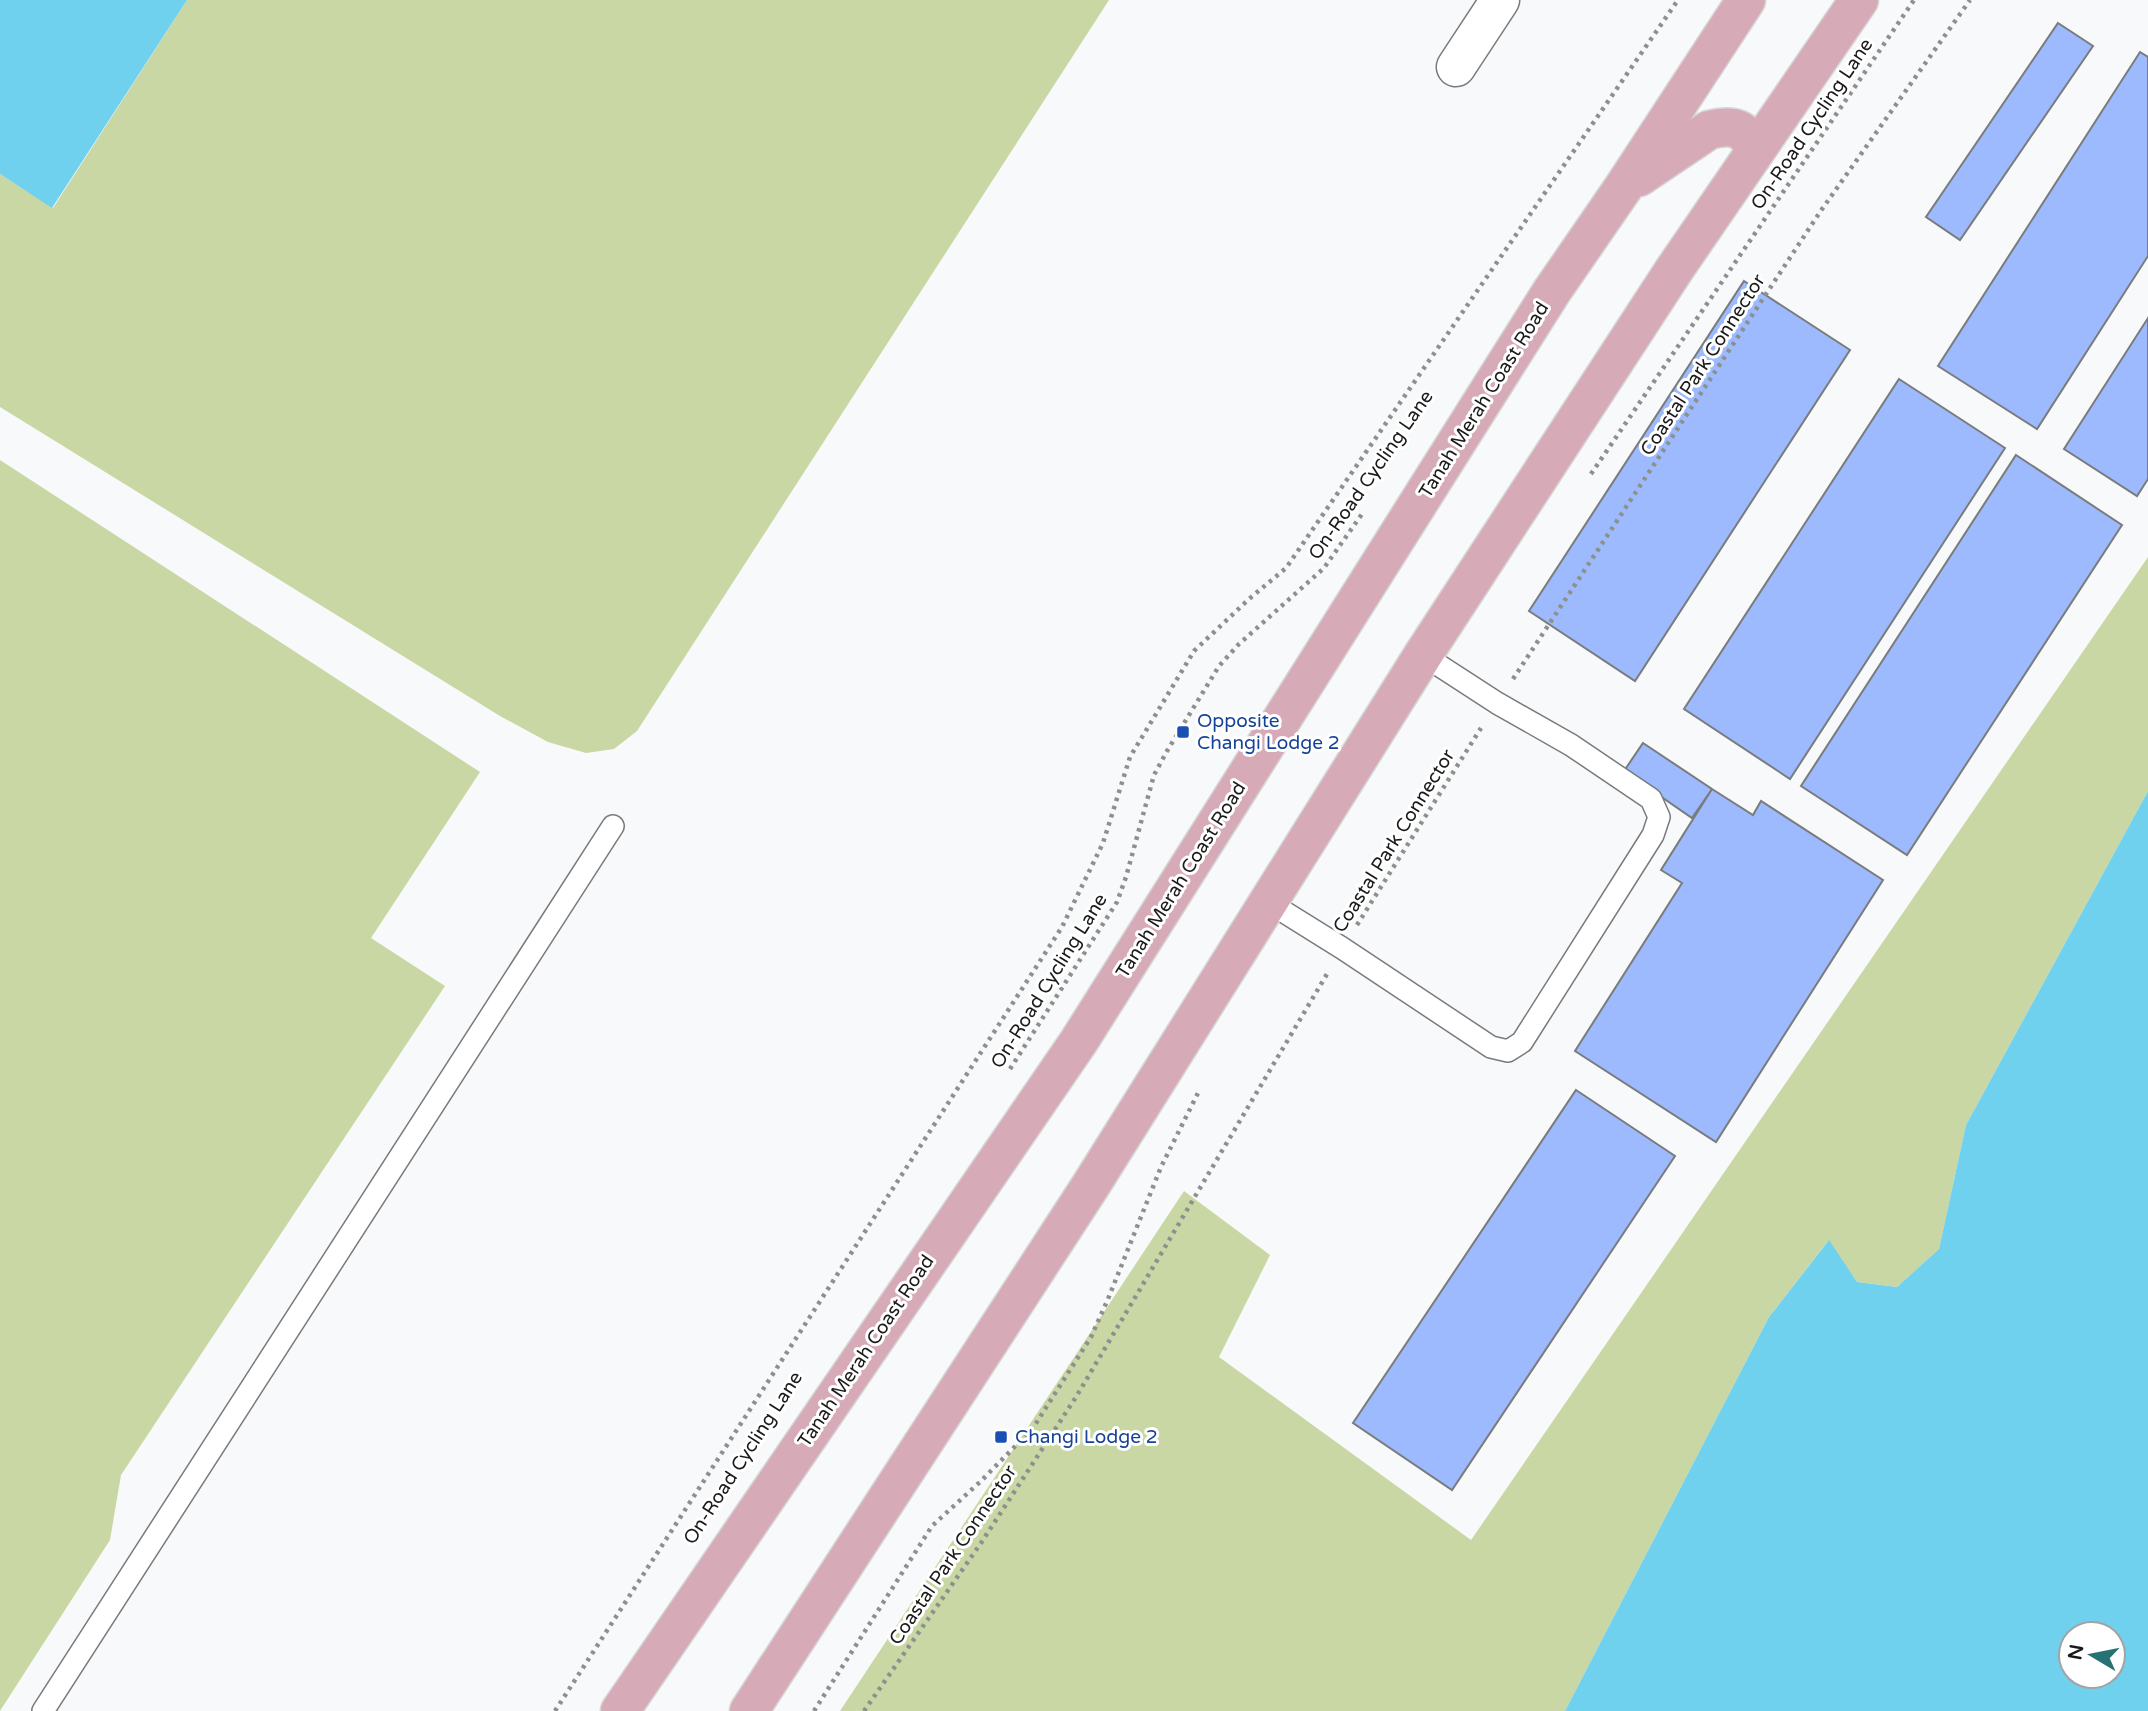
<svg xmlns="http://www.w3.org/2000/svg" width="2148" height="1711" viewBox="0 0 2148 1711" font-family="'Varela Round',sans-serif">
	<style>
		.green { fill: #c9d7a4 }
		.water { fill: #6fd1ee; fill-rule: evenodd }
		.building { fill: #9cbafd; stroke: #7a7b7c; stroke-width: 2 }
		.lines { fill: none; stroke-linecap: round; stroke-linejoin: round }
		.service-casing { stroke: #7a7a7c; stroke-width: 24 }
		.minor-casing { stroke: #7a7a7c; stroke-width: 41 }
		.primary-casing { stroke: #d6d6d6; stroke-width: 41 }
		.path { stroke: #8e8f8f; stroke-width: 4.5; stroke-dasharray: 3.5 5; stroke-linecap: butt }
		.service { stroke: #fff; stroke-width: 21 }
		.minor { stroke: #fff; stroke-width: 38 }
		.primary { stroke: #d7aab7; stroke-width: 38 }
		.transit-dot { fill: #1a4fb4; stroke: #fff; stroke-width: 2.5 }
		.labels { text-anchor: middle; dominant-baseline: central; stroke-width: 6; stroke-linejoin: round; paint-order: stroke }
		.street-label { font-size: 19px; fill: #1a1a1a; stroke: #fff }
		.transit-label { font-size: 19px; fill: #164399; stroke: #fff; text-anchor: start }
	</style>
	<rect width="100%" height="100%" fill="#f8f9fa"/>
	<path class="green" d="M187 0H1109L637 731 614 749 586 753 548 742 500 716 0 407V174L53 208Z
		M0 460 480 772 371 938 445 986 121 1475 110 1540 0 1711Z
		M2148 557V791L1966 1125 1939 1249 1897 1287 1857 1282 1828 1241 1769 1317 1565 1711H840L1184 1191 1270 1255 1219 1357 1471 1540Z"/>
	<path class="water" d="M0 0H187L52 208 0 174Z
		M2148 791V1711H1565L1769 1317 1829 1240 1857 1282 1897 1287 1939 1249 1966 1125ZM2113 1634V1676H2071V1634Z"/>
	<path class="building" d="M2058 23 2093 46 1960 240 1926 217Z
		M2140 52 2148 57V256L2037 429 1938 366Z
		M1744 281 1850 350 1635 681 1529 611Z
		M2148 318V479L2137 496 2064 449Z
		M1899 379 2005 448 1790 779 1684 709Z
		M2016 455 2122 525 1907 855 1801 786Z
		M1643 743 1712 789 1692 818 1624 771Z
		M1712 789 1753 815 1761 801 1883 880 1716 1142 1575 1051 1682 883 1661 870Z
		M1576 1090 1675 1156 1452 1490 1353 1423Z"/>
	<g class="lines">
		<defs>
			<path id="service" d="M1268 902 1342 948 1491 1047 1508 1051 1522 1042 1653 835 1659 817 1651 799 1571 745 1497 703 1423 655
				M43 1711 613 826"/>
			<path id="minor" d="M1456 67 1500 0"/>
			<path id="primary" d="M1639 177 1709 130C1734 124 1746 127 1755 152
				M620 1711 1079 1041 1552 291 1623 188 1746 0
				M749 1711 1091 1185 1423 655 1674 270 1859 0"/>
		</defs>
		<use href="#service" class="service-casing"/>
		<use href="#minor" class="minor-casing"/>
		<use href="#primary" class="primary-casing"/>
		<path class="path" d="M1591 474 1914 0
			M1513 679 1820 212 1970 0
			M1357 925 1481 728
			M1010 1069 1117 902 1126 877 1154 775 1167 751 1219 666 1239 644 1324 568 1362 514
			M555 1711 1062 927 1103 843 1130 757 1194 651 1249 599 1286 568 1678 0
			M814 1711 932 1526 981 1481 1033 1428 1091 1337 1108 1299 1161 1167 1200 1089
			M864 1711 981 1543 1076 1397 1327 974"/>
		<use href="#service" class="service"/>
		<use href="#minor" class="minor"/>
		<use href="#primary" class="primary"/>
	</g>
	<g class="transit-dot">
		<rect x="1176" y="725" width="14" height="14" rx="3.5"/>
		<rect x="994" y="1430" width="14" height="14" rx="3.5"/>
	</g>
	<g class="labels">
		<g class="street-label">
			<text transform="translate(1812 124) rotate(-56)">On-Road Cycling Lane</text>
			<text transform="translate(1703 365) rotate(-57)">Coastal Park Connector</text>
			<text transform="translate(1484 400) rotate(-58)">Tanah Merah Coast Road</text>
			<text transform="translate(1371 475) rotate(-55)">On-Road Cycling Lane</text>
			<text transform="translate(1394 841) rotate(-58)">Coastal Park Connector</text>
			<text transform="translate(1181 880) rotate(-58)">Tanah Merah Coast Road</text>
			<text transform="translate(1049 981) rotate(-58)">On-Road Cycling Lane</text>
			<text transform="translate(866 1351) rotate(-56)">Tanah Merah Coast Road</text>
			<text transform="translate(743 1458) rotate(-57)">On-Road Cycling Lane</text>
			<text transform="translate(953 1555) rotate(-56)">Coastal Park Connector</text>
		</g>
		<g class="transit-label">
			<text x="1197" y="721">Opposite<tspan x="1197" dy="22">Changi Lodge 2</tspan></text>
			<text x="1015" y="1437">Changi Lodge 2</text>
		</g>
	</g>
	<g transform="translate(2092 1655) rotate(280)"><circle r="33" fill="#ffffff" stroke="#a3a3a3" stroke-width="2"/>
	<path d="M0-5L12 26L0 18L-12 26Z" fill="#277274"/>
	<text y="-10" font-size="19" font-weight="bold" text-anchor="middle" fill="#1a1a1a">N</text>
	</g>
</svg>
